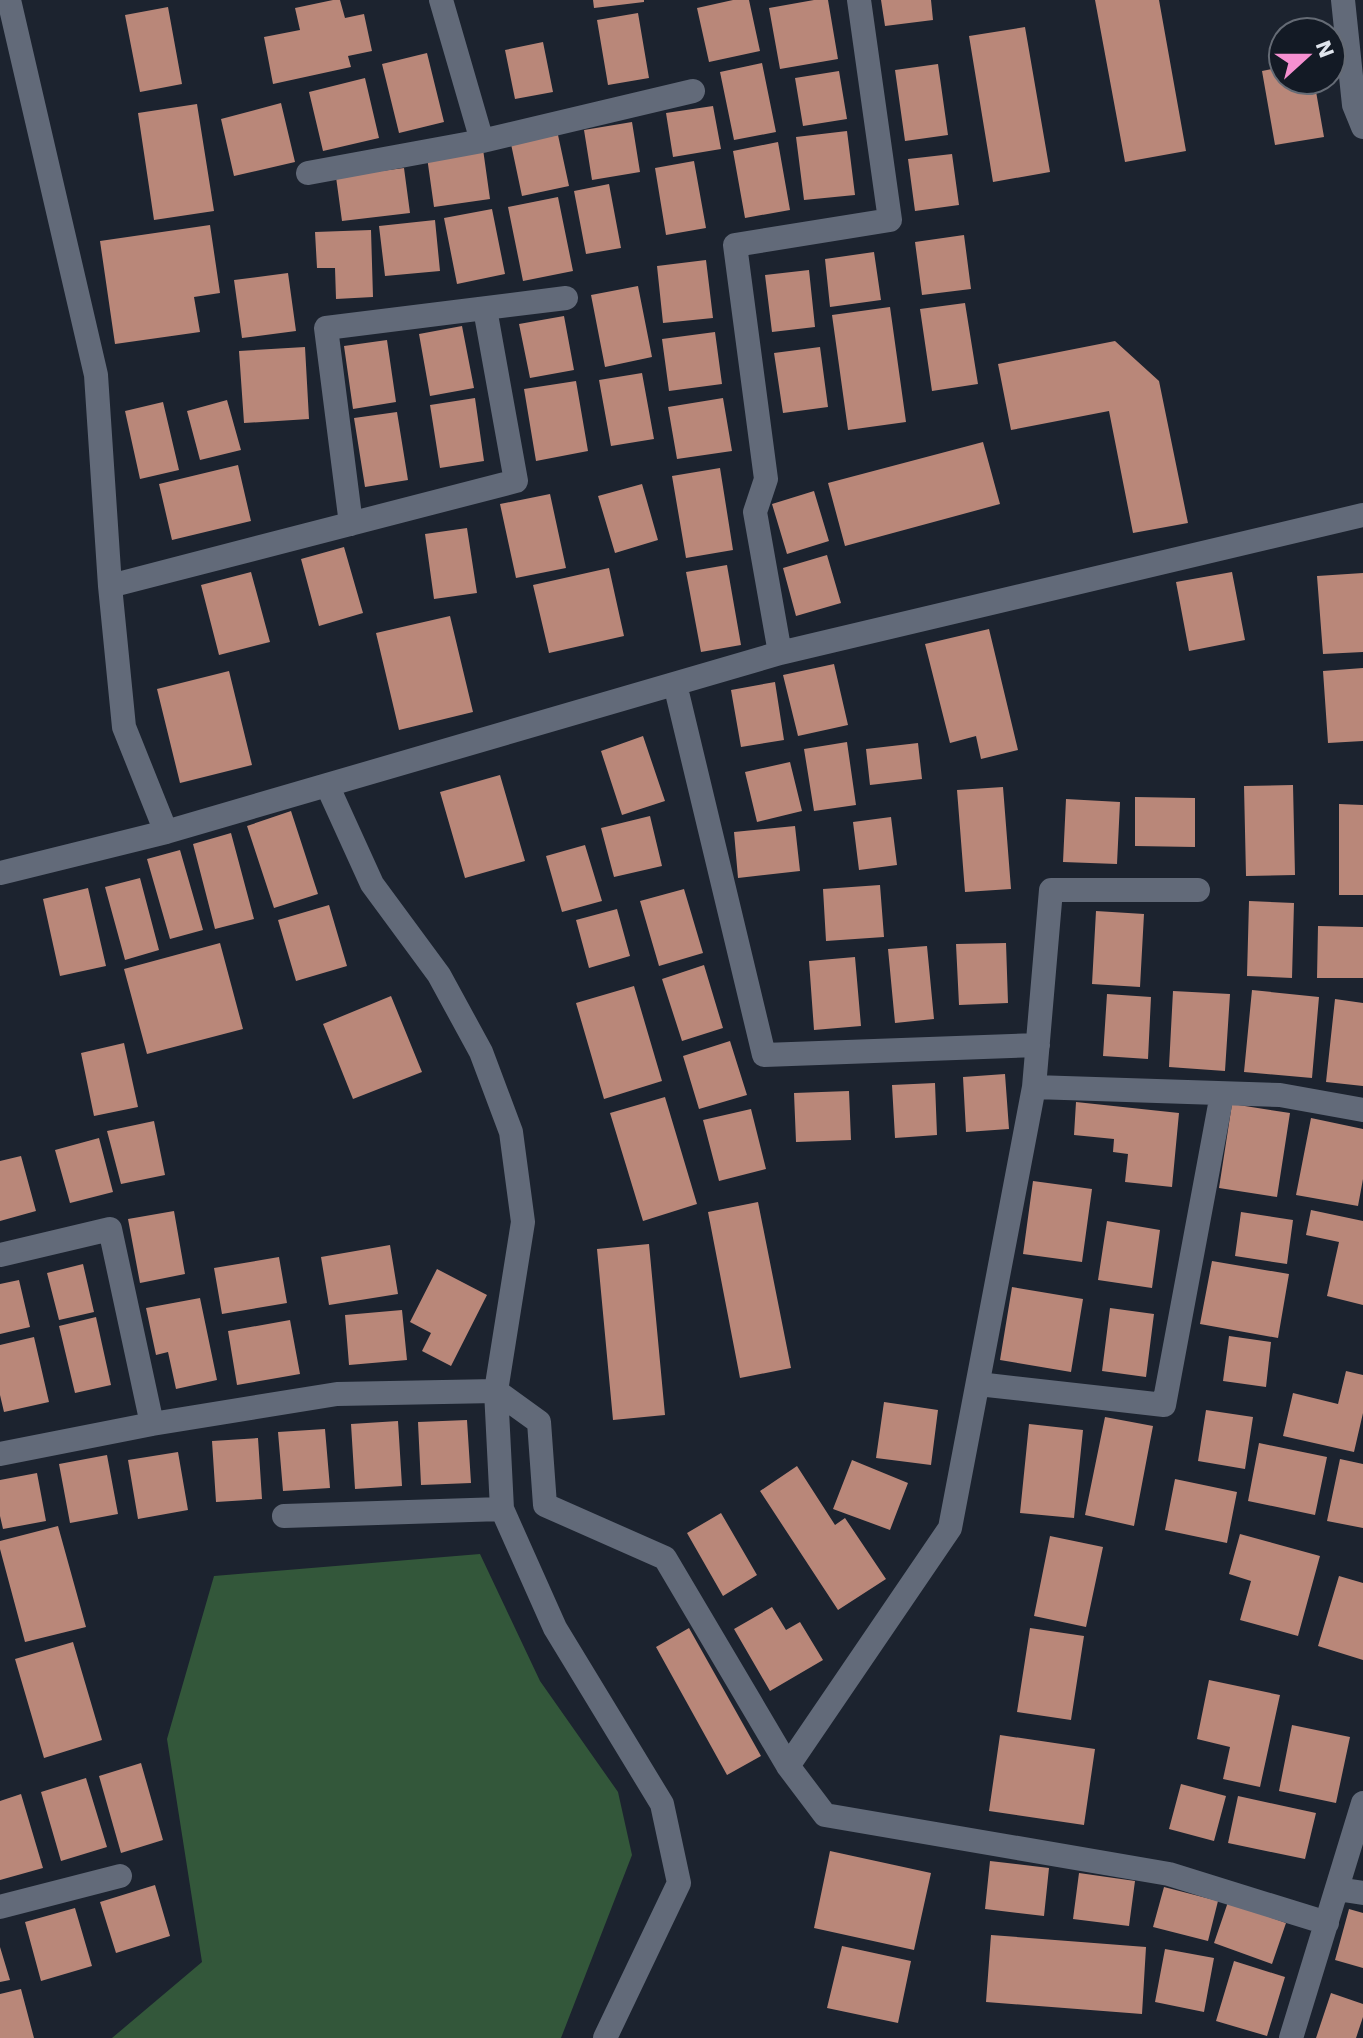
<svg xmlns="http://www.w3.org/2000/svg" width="1363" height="2038" viewBox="0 0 1363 2038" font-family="'Work Sans',sans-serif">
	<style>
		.forest { fill: #33573a }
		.building { fill: #b98779 }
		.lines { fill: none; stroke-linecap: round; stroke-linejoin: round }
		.minor { stroke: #626a79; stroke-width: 24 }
	</style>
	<rect width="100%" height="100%" fill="#1c232f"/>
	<path class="forest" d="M480 1554 540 1681 618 1792 632 1855 561 2038H112L202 1962 167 1739 214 1576Z"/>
	<path class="building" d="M333 0H340L345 18 364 14 372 51 348 56 351 67 273 84 264 37 300 30 295 8Z
		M593 0H644V2L594 8Z
		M733 0H749L760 51 709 62 697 8Z
		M814 0H828L838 59 780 69 769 8Z
		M881 0H931L933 20 885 26Z
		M1095 0H1159L1186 151 1125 162Z
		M168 7 182 84 140 92 125 15Z
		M638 13 649 78 608 85 597 20Z
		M1025 27 1050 172 993 182 969 36Z
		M543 42 553 92 515 99 505 50Z
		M427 53 444 122 399 133 382 64Z
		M762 63 776 132 734 140 720 72Z
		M938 64 948 135 905 141 895 70Z
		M1283 67V80H1314L1324 137 1275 145 1262 71Z
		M839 71 847 119 803 126 795 78Z
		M365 78 379 138 323 151 309 92Z
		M281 103 295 162 234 176 221 119Z
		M197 104 214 211 154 220 138 113Z
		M713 106 721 149 673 157 666 113Z
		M632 122 640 172 592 180 584 130Z
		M847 131 855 195 804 200 796 137Z
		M558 135 569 186 522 196 511 144Z
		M778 142 790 210 745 218 733 151Z
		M483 149 490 199 434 207 427 157Z
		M952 154 959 205 915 211 908 159Z
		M694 161 706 228 666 235 655 168Z
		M404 168 410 213 342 221 336 177Z
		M609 184 621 248 586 254 574 191Z
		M558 197 573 271 523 281 508 207Z
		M492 209 505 274 457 284 444 218Z
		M435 220 440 271 385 276 379 226Z
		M210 225 220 293 194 297 200 332 115 344 100 241Z
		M371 230 373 297 336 299 335 268H317L315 232Z
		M964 235 971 289 922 295 915 242Z
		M874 252 881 300 830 307 825 259Z
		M706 260 713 318 663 323 657 266Z
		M809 270 815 327 772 332 765 275Z
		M288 273 296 331 242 338 234 280Z
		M638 286 652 357 605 367 591 295Z
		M965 303 978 384 932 391 920 309Z
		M890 307 906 422 848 430 832 315Z
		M564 316 574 370 530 378 519 324Z
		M462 326 474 388 430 396 419 334Z
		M715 332 722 384 669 391 662 339Z
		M387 340 396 402 353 409 344 346Z
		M1115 341 1159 381 1188 523 1133 533 1109 411 1011 430 998 364Z
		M305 347 309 419 244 423 239 351Z
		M820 347 828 407 783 413 774 353Z
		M642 373 654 439 611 446 599 380Z
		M576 381 588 451 536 461 524 389Z
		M475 398 484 461 440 468 430 405Z
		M723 398 732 451 677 459 668 407Z
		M227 400 241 450 200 460 187 411Z
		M163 402 179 470 140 479 125 411Z
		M397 412 408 480 365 487 354 418Z
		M983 442 1000 504 845 546 828 483Z
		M238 465 251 521 172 540 159 484Z
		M720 468 733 550 686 558 672 476Z
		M642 484 658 540 615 553 598 496Z
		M814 491 829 541 787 554 772 504Z
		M550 494 566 568 516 578 500 504Z
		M467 528 477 593 434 599 425 534Z
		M344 547 363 613 319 626 301 559Z
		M827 555 841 603 796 616 783 568Z
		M727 565 741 645 701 652 686 572Z
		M609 568 624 636 549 653 533 585Z
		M251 572 270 642 219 655 201 585Z
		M1232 572 1245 640 1189 651 1176 582Z
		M1363 573V652L1323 654 1317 576Z
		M450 616 473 712 399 730 376 633Z
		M989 629 1018 750 981 759 976 736 950 743 925 644Z
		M834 664 848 725 798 736 783 675Z
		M1363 668V741L1328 743 1323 671Z
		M229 671 252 765 180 783 157 689Z
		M775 682 784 740 741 747 731 690Z
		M643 736 665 801 622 815 601 751Z
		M847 742 856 805 814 811 804 749Z
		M918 743 922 779 870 785 866 749Z
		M790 762 802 811 757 822 745 772Z
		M500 775 525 861 465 878 440 792Z
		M1293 785 1295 875 1246 876 1244 786Z
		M1003 787 1011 889 965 892 957 790Z
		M1135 797 1195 798V847L1135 846Z
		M1066 799 1120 802 1117 864 1063 862Z
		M1339 804 1363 805V895H1339Z
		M291 811 318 894 274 908 247 826Z
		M650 816 662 866 614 877 601 828Z
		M891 817 897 865 859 870 853 822Z
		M795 826 800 871 738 878 734 832Z
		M231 833 254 919 215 929 193 844Z
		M585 845 602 901 562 912 546 856Z
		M180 850 203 930 170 939 147 859Z
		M140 878 159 950 125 960 105 887Z
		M880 885 884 937 826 941 823 889Z
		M88 888 106 966 60 976 43 899Z
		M684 889 703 953 659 966 640 901Z
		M1249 901 1294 903 1292 978 1247 976Z
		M329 905 347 966 296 981 278 920Z
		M617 909 630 956 589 968 576 920Z
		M1096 911 1144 914 1140 987 1092 984Z
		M1318 926 1363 927V978H1317Z
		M220 943 243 1029 147 1054 124 969Z
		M1006 943 1008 1003 959 1005 956 944Z
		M927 946 934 1019 895 1023 888 949Z
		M855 957 861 1026 814 1030 809 961Z
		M704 965 723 1028 682 1041 662 979Z
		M634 986 662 1081 604 1099 576 1003Z
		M1252 990 1319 997 1312 1078 1244 1072Z
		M1173 991 1230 994 1225 1071 1169 1067Z
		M1107 994 1151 997 1148 1059 1103 1056Z
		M391 996 422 1072 353 1099 323 1024Z
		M1335 999 1363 1003V1086L1326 1082Z
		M730 1041 747 1095 699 1109 683 1056Z
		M124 1043 138 1107 94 1116 81 1053Z
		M1005 1074 1009 1129 966 1132 963 1077Z
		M935 1083 937 1135 895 1138 892 1085Z
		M849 1091 851 1140 796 1142 794 1093Z
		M665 1097 697 1204 643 1221 610 1113Z
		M1076 1102 1179 1113 1172 1187 1125 1182 1128 1154 1113 1152 1114 1139 1074 1135Z
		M1232 1104 1290 1113 1277 1197 1219 1188Z
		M751 1109 766 1169 719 1181 703 1120Z
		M1311 1118 1363 1129V1179L1358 1206 1296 1195Z
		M154 1121 165 1175 121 1184 107 1131Z
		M99 1138 113 1192 70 1203 55 1150Z
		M21 1156 36 1211 0 1221V1161Z
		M1033 1181 1092 1189 1082 1262 1023 1254Z
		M758 1202 791 1368 740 1378 708 1212Z
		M1311 1210 1363 1221V1305L1327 1296 1339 1242 1306 1235Z
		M174 1211 185 1274 140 1283 128 1219Z
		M1241 1212 1293 1220 1287 1264 1235 1256Z
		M1107 1221 1160 1230 1152 1288 1098 1280Z
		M649 1244 665 1415 613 1420 597 1249Z
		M390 1245 398 1294 329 1305 321 1257Z
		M279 1257 287 1303 222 1314 214 1268Z
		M1212 1261 1289 1274 1278 1338 1200 1324Z
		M83 1264 94 1312 59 1320 47 1273Z
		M437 1269 487 1295 451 1366 422 1351 431 1333 410 1322Z
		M19 1280 30 1327 0 1334V1284Z
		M1012 1287 1083 1299 1071 1372 1000 1360Z
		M200 1298 217 1380 176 1389 168 1352 156 1355 146 1308Z
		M1110 1308 1154 1314 1146 1377 1102 1371Z
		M402 1310 407 1360 349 1365 345 1315Z
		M96 1317 111 1385 75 1393 59 1326Z
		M290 1320 300 1374 237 1385 228 1331Z
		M1229 1336 1271 1342 1266 1387 1223 1381Z
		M34 1337 49 1402 4 1412 0 1395V1345Z
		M1346 1371 1363 1375V1413L1354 1452 1283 1436 1293 1393 1338 1404Z
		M884 1402 938 1410 931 1465 876 1458Z
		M1206 1410 1253 1417 1245 1469 1198 1461Z
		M1105 1417 1153 1426 1134 1526 1085 1515Z
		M467 1420 471 1483 421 1485 418 1422Z
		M398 1421 402 1486 355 1489 351 1424Z
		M1029 1424 1083 1430 1074 1518 1020 1513Z
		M325 1429 330 1488 283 1491 278 1432Z
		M258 1438 262 1499 216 1502 212 1441Z
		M1259 1443 1327 1457 1315 1515 1248 1501Z
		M178 1452 188 1510 138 1519 128 1460Z
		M107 1455 118 1514 70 1523 59 1464Z
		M1340 1459 1363 1464V1528L1327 1521Z
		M852 1460 908 1483 890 1530 833 1509Z
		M797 1466 835 1525 845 1518 886 1579 838 1610 760 1491Z
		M37 1473 46 1521 3 1529 0 1516V1480Z
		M1175 1479 1237 1492 1227 1543 1165 1530Z
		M721 1513 757 1575 723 1596 687 1533Z
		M58 1526 86 1627 25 1642 0 1549V1541Z
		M1240 1534 1320 1556 1298 1636 1240 1620 1251 1581 1229 1574Z
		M1050 1536 1103 1547 1086 1627 1034 1616Z
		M1339 1576 1363 1583V1660L1318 1646Z
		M772 1607 786 1630 800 1622 823 1660 770 1691 734 1629Z
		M689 1628 761 1756 727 1775 656 1647Z
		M1030 1628 1084 1636 1071 1720 1017 1712Z
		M73 1642 102 1740 44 1758 15 1659Z
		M1209 1680 1280 1695 1260 1787 1223 1779 1230 1747 1197 1739Z
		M1292 1725 1350 1737 1336 1803 1279 1791Z
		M1000 1735 1095 1749 1084 1825 989 1811Z
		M141 1763 163 1840 121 1853 99 1776Z
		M86 1778 107 1847 61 1861 41 1792Z
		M1181 1784 1226 1796 1214 1841 1169 1829Z
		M21 1794 43 1868 0 1880V1801Z
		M1238 1796 1316 1813 1305 1859 1228 1843Z
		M830 1851 931 1873 914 1950 814 1928Z
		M990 1861 1049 1868 1044 1916 985 1909Z
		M1079 1873 1135 1881 1129 1926 1073 1919Z
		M155 1885 170 1936 116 1953 100 1902Z
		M1164 1887 1218 1901 1208 1941 1153 1927Z
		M1228 1902 1286 1923 1272 1964 1214 1943Z
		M75 1908 92 1966 41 1981 25 1922Z
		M1349 1909 1363 1913V1968L1335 1960Z
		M991 1935 1146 1947 1142 2014 986 2002Z
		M842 1946 911 1961 898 2023 827 2008Z
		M0 1947 10 1980 0 1982Z
		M1165 1949 1214 1958 1204 2012 1155 2002Z
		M1234 1961 1285 1977 1267 2036 1216 2021Z
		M21 1989 34 2038H0V1994Z
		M1331 1993 1363 2004V2017L1356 2038H1316Z"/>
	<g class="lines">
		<path class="minor" d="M9 0 96 375 110 586 124 727 166 832
			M441 0 482 141 693 91
			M1343 0 1354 105 1363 127
			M308 173 482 141
			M351 524 326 328 566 298
			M110 586 516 481 485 309
			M780 653 755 512 766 479 735 245 890 220 859 0
			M675 684 764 1055 1038 1045
			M327 785 372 884 439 975 481 1052 511 1132 523 1222 496 1391 539 1422 545 1505 665 1558 788 1766 825 1815 1169 1874 1327 1923
			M0 873 166 832 780 653 1363 515
			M1198 890H1051L1034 1087 1280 1095 1363 1110
			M0 1255 110 1229 152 1424
			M978 1384 1164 1405 1222 1094
			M0 1454 152 1424 337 1394 496 1391 502 1509 555 1628 662 1804 679 1883 605 2038
			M284 1516 502 1509
			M788 1766 950 1528 1034 1087
			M1337 1889 1363 1893
			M0 1907 120 1876
			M1291 2038 1363 1803"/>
	</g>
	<g transform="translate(1307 56) rotate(69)"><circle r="38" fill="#131a25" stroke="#656b75" stroke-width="2"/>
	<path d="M0-6L14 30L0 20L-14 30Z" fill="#f690d1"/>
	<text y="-12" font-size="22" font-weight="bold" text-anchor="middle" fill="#e0e5ed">N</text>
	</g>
</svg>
